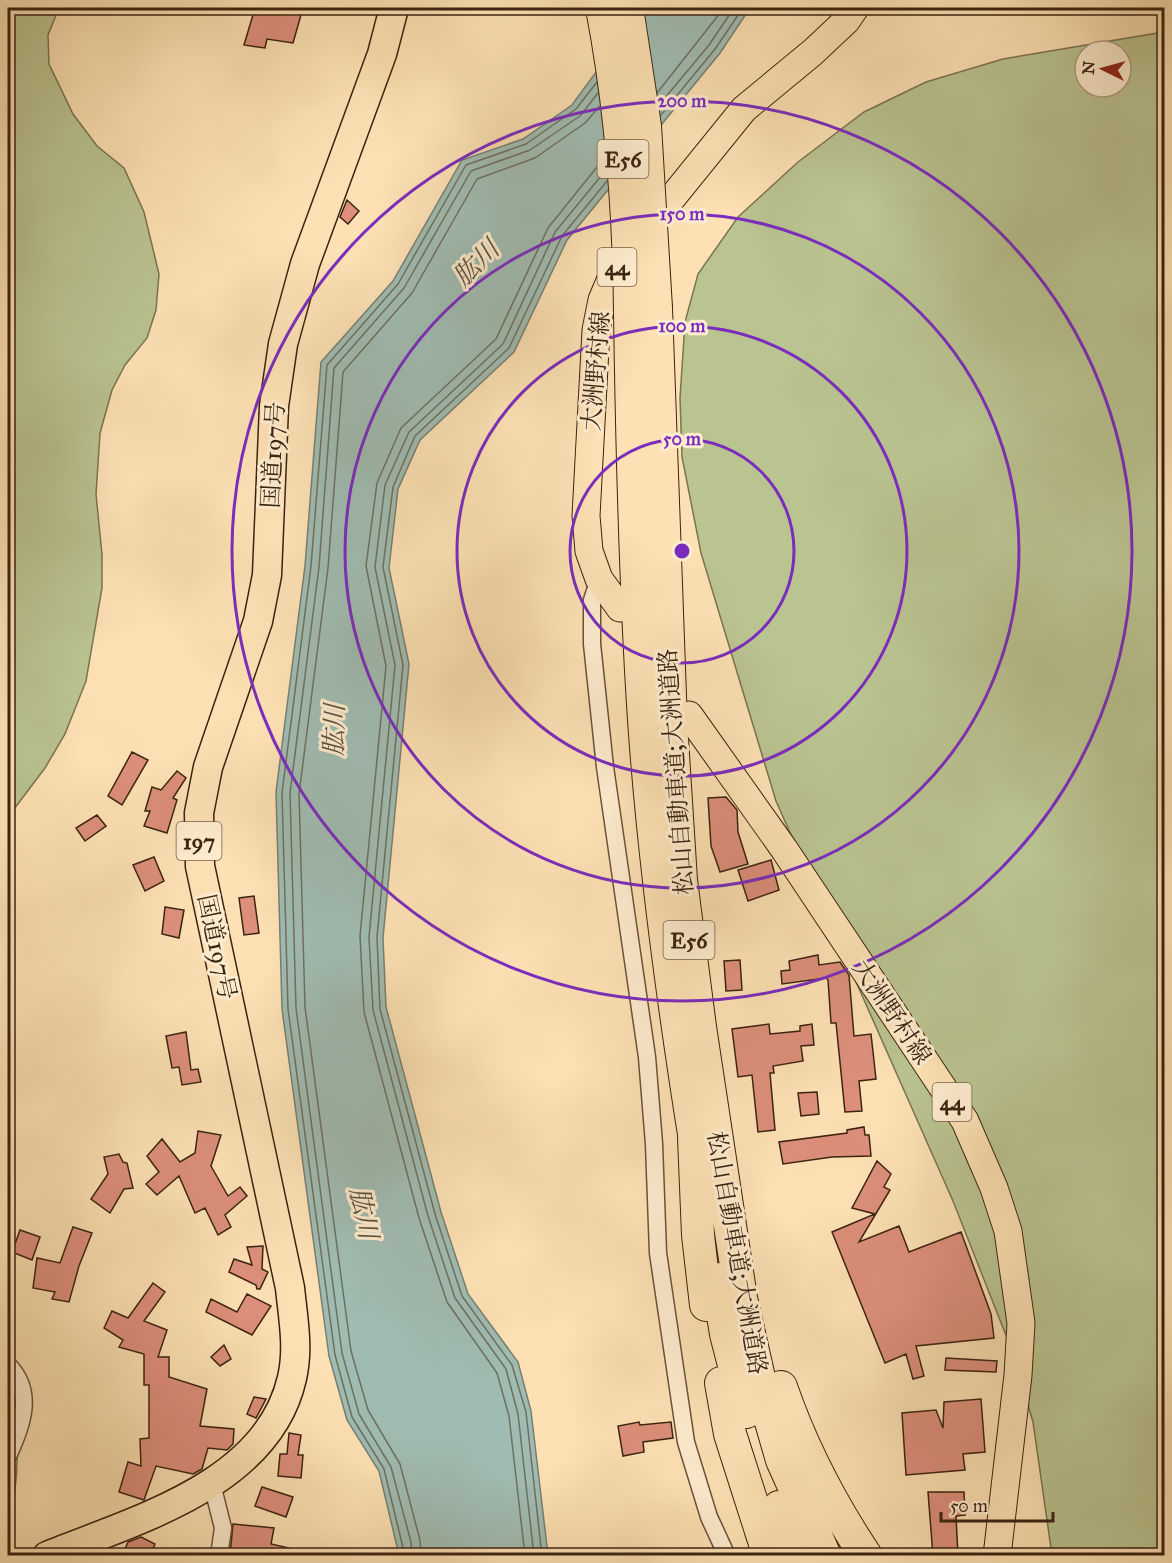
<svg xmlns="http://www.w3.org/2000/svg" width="1172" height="1563" viewBox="0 0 1172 1563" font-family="'IM FELL Great Primer','Noto Serif JP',serif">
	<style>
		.green { fill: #bac491; stroke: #7a7450; stroke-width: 1.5; fill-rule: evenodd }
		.water { fill: #a0bcb2; stroke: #777f71; stroke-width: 1.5 }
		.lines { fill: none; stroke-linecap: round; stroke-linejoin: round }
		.shore { stroke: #6d7061; stroke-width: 1.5 }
		.building { fill: #dd8f7b; stroke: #3a2310; stroke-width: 1.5 }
		.minor-casing { stroke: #6b5239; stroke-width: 19 }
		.primary-casing { stroke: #3a2310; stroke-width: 29 }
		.trunk-casing { stroke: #3a2310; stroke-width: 31 }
		.motorway-casing { stroke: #3a2310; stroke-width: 34 }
		.minor { stroke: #feecce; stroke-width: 16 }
		.primary { stroke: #fde1b4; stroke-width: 27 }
		.trunk { stroke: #fde1b4; stroke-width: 28 }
		.motorway { stroke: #fde1b4; stroke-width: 32 }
		.motorway-bridge-casing { stroke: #3a2310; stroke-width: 34; stroke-linecap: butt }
		.motorway-bridge { stroke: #fde1b4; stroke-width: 32 }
		.ring { fill: none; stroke: #7b2cbf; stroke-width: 3 }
		.labels { text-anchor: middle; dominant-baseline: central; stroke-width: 6; stroke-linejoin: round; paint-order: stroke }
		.shield { fill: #feecce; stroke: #755f49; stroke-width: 1.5 }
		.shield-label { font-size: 22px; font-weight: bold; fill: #3a2310 }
		.street-label { font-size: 24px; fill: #3a2310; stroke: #feecce }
		.water-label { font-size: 26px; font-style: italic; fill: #595141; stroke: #feecce }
		.centre { fill: #7b2cbf; stroke: #feecce; stroke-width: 3 }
		.ring-label { font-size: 18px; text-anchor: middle; font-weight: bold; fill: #7b2cbf; stroke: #feecce; stroke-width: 6; stroke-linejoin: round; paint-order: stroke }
	</style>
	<rect width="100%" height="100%" fill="#fde1b4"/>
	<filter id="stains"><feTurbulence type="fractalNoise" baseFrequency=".00333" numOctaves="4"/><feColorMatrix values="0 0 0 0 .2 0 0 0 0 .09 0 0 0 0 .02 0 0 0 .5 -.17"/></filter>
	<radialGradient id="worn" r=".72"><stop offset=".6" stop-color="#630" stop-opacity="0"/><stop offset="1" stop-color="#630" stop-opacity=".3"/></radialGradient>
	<path class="green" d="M8 8H59L48 35 49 64 73 114 97 146 124 168 144 212 159 274 156 310 147 338 125 365 112 390 100 433 96 494 102 555V588L86 681 65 734 45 768 8 817Z
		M1164 32V1555H1052L1033 1422 1011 1348 953 1201 776 801 701 553 682 457 680 398 685 322 698 274 738 217 798 162 864 112 926 82 1003 59ZM1085 51H1121V87H1085Z
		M8 1374C17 1429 23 1470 8 1524Z"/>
	<path class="water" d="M643 8H750L720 53 567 240 514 352 420 440 398 489 389 568 409 664 383 938 386 1007 441 1212 468 1294 518 1362 531 1411 548 1555H399L379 1471 347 1420 329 1356 282 1009 276 792 305 566 321 362 393 281 462 160 523 139 572 105Z"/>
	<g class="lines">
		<path class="shore" d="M657 93 724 8
			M659 105 709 45 734 8
			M661 115 715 49 743 8
			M405 1556 384 1469 352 1417 335 1355 288 1009 282 793 311 566 327 365 398 284 466 165 526 144 576 109 597 82
			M412 1556 411 1542 391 1467 359 1414 342 1353 296 1008 290 793 319 567 334 368 404 288 471 171 530 150 580 116 598 93
			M421 1556 420 1540 400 1464 368 1410 351 1351 305 1007 299 794 328 568 343 372 412 293 477 179 535 158 585 123 600 106
			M525 1556 509 1416 497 1373 447 1302 419 1218 364 1012 360 936 386 666 366 566 377 483 401 428 496 339 548 228 605 157
			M534 1556 518 1414 506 1369 455 1298 428 1216 373 1010 369 937 395 665 375 567 385 485 409 432 503 344 555 232 606 170
			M542 1556 526 1412 512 1365 462 1296 435 1214 380 1009 377 937 403 665 383 567 393 487 415 436 509 348 562 236 607 181"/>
	</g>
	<path class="building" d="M255 8H303L293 43 267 39 265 48 244 45Z
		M347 200 359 211 348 224 340 217Z
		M132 752 148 760 122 805 108 796Z
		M177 771 186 778 173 798 177 800 167 833 144 826 150 811H145L152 787 161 790Z
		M726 797 737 810 738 832 748 864 720 872 711 846 708 798Z
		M97 815 106 826 85 841 76 828Z
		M154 857 164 881 145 891 133 865Z
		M771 860 779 890 748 901 738 870Z
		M254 896 259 933 244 935 239 898Z
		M165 907 184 910 179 938 162 934Z
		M818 955 819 965 840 962 849 975 854 1036 871 1034 876 1079 859 1081 862 1111 845 1112 836 1023H831L828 980 826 978 782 984 781 971 790 970 789 961Z
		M740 960 742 990 726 991 724 961Z
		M769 1024 770 1034 800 1031V1026L812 1024 814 1045 801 1046 803 1061 773 1066 774 1073H770L775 1130 758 1132 752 1075 738 1077 732 1029Z
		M186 1032 191 1070 198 1069 201 1082 182 1085 179 1067 172 1068 166 1036Z
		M817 1092 819 1114 801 1116 798 1093Z
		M864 1127 865 1135H869L871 1156 832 1157 783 1164 779 1142 847 1133V1130Z
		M198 1131 221 1135 211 1166 228 1196 240 1187 247 1196 225 1215 231 1227 218 1235 205 1208 195 1213 179 1176 157 1195 146 1184 159 1172 147 1156 162 1139 180 1162 195 1153Z
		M119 1154 123 1162 127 1163 133 1188 124 1189 110 1213 91 1199 108 1174 104 1157Z
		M877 1161 891 1174 884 1187 890 1190 859 1242 899 1226 909 1252 961 1232 991 1314 994 1338 916 1346 924 1376 913 1379 906 1354 885 1363 832 1232 875 1214 852 1208Z
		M73 1227 92 1233 79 1266 69 1302 52 1299 55 1292 33 1288 37 1258 60 1263Z
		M20 1230 40 1237 32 1260 12 1252Z
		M263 1246 262 1269 268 1272 260 1289H257L256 1285 229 1272 234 1259 252 1265 247 1247Z
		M153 1283 165 1292 144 1321 167 1330 158 1357H169V1377L207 1389 200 1426 234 1429 233 1444 227 1450 208 1448 202 1469 193 1474 156 1466 144 1500 119 1492 128 1462 141 1466 140 1439 149 1438V1385H144V1354L119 1347 123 1340 104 1328 112 1311 128 1318Z
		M247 1294 271 1306 252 1335 206 1312 211 1299 237 1312Z
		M224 1345 231 1359 220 1366 211 1357Z
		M946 1358 997 1361 996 1372 945 1370Z
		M254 1397 266 1399 256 1418 247 1414Z
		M981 1399 985 1452 963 1454 965 1470 906 1475 902 1413 936 1410 943 1428 944 1402Z
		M639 1422 640 1425 671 1422 673 1438 643 1442 644 1452 623 1456 618 1426Z
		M289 1433 301 1435 298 1455H303L301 1478 278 1476 280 1454H287Z
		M262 1487 293 1497 286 1517 255 1506Z
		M928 1492H964L965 1515 956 1516 958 1556H933Z
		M233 1524 274 1528 271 1544 298 1550V1556L230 1555Z
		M141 1537 155 1544 150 1556H122L128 1542Z"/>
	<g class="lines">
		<defs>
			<path id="minor" d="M599 579 592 600V644L605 767 647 1057 654 1144 658 1253 686 1442 709 1517 727 1556
				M8 1365C35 1392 22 1426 8 1456
				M212 1484 223 1528 219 1556"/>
			<path id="primary" d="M620 608 599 579 589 551 586 516 596 330 602 300 616 267 744 109 813 52 846 21 855 8
				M689 715 784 849 965 1121 994 1188 1008 1231 1021 1323 1018 1375 997 1556"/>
			<path id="trunk" d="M47 1556C135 1520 268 1485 292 1378 299 1348 293 1318 290 1288L200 866 199 813 208 767 258 621 267 575 274 406 283 344 305 264 382 54 394 8"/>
			<path id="motorway" d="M656 308 671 723 681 880 700 1027 741 1298 762 1391 782 1460 825 1556
				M630 312C632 448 635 585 644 720 654 865 674 1010 697 1153
				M694 1138 698 1235 706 1305
				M717 1279 726 1334 746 1412
				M721 1383 730 1434 769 1556
				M781 1387C802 1448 830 1502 866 1556
				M779 1507 800 1556"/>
		</defs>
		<use href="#minor" class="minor-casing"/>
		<use href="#primary" class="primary-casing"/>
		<use href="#trunk" class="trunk-casing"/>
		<use href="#motorway" class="motorway-casing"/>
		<use href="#minor" class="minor"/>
		<use href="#primary" class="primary"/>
		<use href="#trunk" class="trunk"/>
		<use href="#motorway" class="motorway"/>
		<defs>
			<path id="motorway-bridge" d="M602 8C621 108 629 210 630 312
				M627 8 645 126 656 308"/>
		</defs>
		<use href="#motorway-bridge" class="motorway-bridge-casing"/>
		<use href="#motorway-bridge" class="motorway-bridge"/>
	</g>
	<g class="ring">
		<circle cx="682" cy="551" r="112"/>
		<circle cx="682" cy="551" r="225"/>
		<circle cx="682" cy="551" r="337"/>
		<circle cx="682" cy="551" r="450"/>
	</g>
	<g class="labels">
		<g class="shield">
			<rect x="597.5" y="140" width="51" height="38" rx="4.5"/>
			<rect x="597.5" y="248" width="39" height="38" rx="4.5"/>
			<rect x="176.5" y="822" width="45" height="38" rx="4.5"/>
			<rect x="663.5" y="921" width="51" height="38" rx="4.5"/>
			<rect x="932.5" y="1083" width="39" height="38" rx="4.5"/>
		</g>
		<g class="shield-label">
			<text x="623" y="159">E56</text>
			<text x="617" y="267">44</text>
			<text x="199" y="841">197</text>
			<text x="689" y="940">E56</text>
			<text x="952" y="1102">44</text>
		</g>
		<g class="street-label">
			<text transform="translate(596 371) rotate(-85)">大洲野村線</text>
			<text transform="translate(273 455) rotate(-87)">国道197号</text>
			<text transform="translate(676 772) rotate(-94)">松山自動車道;大洲道路</text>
			<text transform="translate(217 947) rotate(78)">国道197号</text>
			<text transform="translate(892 1012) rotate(56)">大洲野村線</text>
			<text transform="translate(737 1253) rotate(80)">松山自動車道;大洲道路</text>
		</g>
		<g class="water-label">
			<text transform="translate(476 263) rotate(-45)">肱川</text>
			<text transform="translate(334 730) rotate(-89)">肱川</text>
			<text transform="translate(364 1213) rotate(78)">肱川</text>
		</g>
	</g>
	<circle cx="682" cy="551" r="9" class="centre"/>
	<g class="ring-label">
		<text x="682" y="107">200 m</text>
		<text x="682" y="220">150 m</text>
		<text x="682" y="332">100 m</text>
		<text x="682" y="445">50 m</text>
	</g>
	<rect width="1172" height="1563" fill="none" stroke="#fde1b4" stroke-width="30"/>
	<rect x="9" y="9" width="1154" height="1545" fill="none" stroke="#3a2310" stroke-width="3"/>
	<rect x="15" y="15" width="1142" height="1533" fill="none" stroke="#3a2310" stroke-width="1.5"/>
	<g transform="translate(1103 69) rotate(275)"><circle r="28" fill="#feecce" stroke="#b09c82" stroke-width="1.5"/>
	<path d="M0-4.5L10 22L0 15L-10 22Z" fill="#8f2418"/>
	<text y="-9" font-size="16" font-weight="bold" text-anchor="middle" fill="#3a2310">N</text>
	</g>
	<path d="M941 1512v9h112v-9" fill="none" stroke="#3a2310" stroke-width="3"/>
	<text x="950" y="1512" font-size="18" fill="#3a2310" stroke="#feecce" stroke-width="4.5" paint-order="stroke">50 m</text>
	<rect width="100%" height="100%" filter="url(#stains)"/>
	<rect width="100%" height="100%" fill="url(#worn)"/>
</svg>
